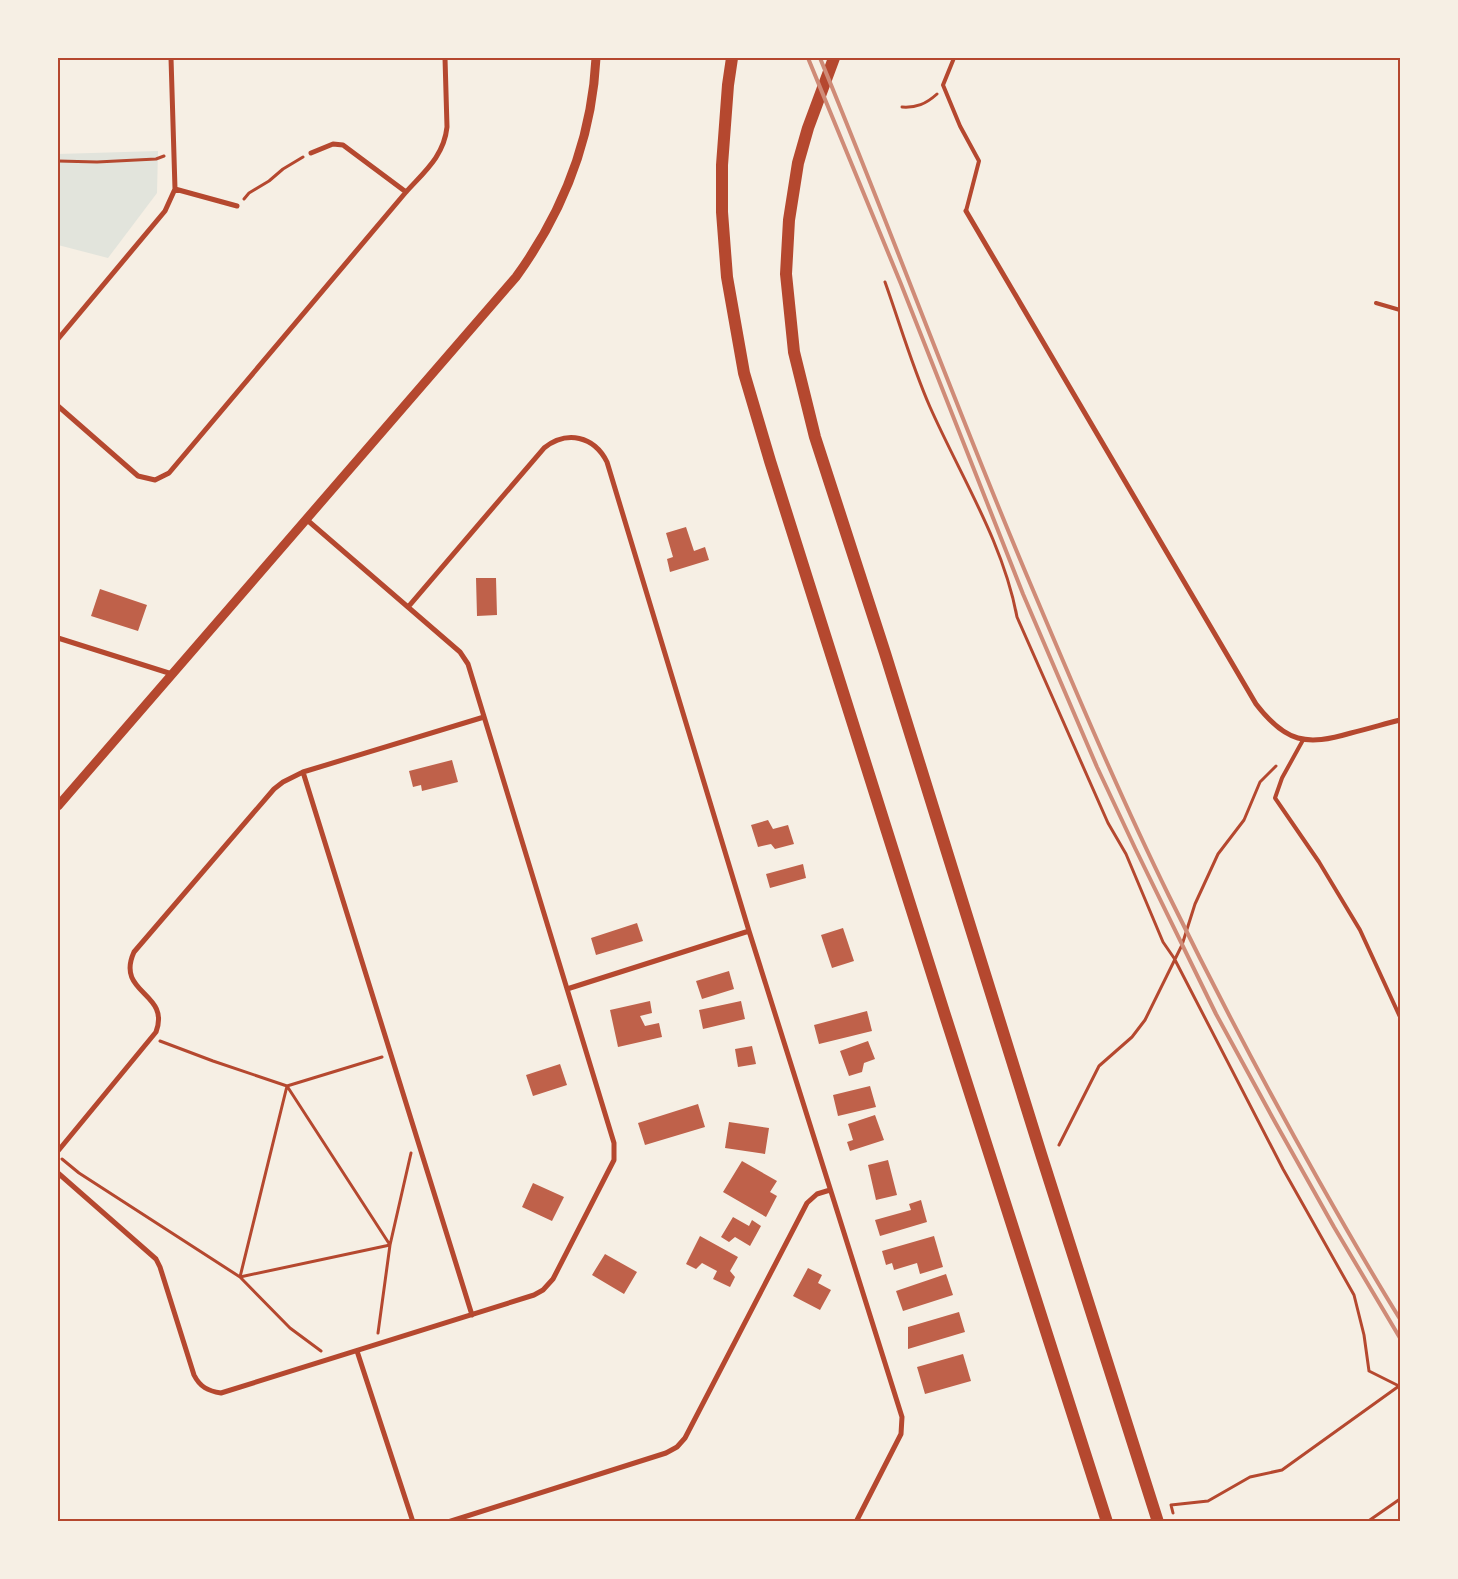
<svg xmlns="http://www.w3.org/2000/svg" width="1458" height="1579" viewBox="0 0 1458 1579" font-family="Signika,sans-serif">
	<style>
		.green { fill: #e2e4dc }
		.building { fill: #bf614a }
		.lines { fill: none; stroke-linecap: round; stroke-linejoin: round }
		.path { stroke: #b5482f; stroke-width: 3 }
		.service { stroke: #b5482f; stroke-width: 4 }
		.minor { stroke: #b5482f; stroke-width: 5 }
		.tertiary { stroke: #b5482f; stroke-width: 9 }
		.primary { stroke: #b5482f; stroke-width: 12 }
		.rail { stroke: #cf8b77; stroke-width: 4 }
		.neatline { fill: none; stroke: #b5482f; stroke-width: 2 }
	</style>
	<rect width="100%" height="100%" fill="#f6efe4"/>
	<path class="green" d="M158 151 157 193 108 258 58 245V154Z"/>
	<path class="building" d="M686 527 694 551 705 547 709 560 670 572 667 559 673 557 666 533Z
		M476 578H496L497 615 477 616Z
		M100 589 147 605 138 631 91 616Z
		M452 760 458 782 422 791 421 785 413 787 409 771Z
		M768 820 773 829 788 825 794 844 775 849 771 844 758 847 751 825Z
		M803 864 806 878 770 888 766 874Z
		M637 923 643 941 596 955 591 938Z
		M843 928 854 961 832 968 821 935Z
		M729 971 734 989 702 999 696 981Z
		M650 1001 652 1013 640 1016 645 1026 659 1023 662 1037 618 1047 610 1010Z
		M741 1001 745 1019 703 1029 699 1010Z
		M867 1011 872 1031 819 1044 814 1025Z
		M868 1041 875 1059 864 1063 862 1072 849 1076 840 1051Z
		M752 1046 756 1064 738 1067 735 1049Z
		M560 1064 567 1085 533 1096 526 1075Z
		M870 1086 876 1107 838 1116 833 1095Z
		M698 1104 705 1127 645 1145 638 1123Z
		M875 1115 884 1140 850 1151 847 1142 853 1140 848 1124Z
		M729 1122 769 1128 765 1154 725 1148Z
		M888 1160 897 1195 876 1200 868 1165Z
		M742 1161 777 1181 770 1192 777 1196 766 1217 723 1192Z
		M533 1183 564 1197 552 1221 522 1207Z
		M921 1200 927 1222 880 1236 875 1220 911 1210 909 1204Z
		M733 1217 749 1226 752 1220 761 1226 750 1246 735 1237 729 1242 721 1237Z
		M700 1236 738 1257 730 1271 735 1277 730 1287 713 1279 717 1271 702 1263 696 1269 686 1264Z
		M934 1236 943 1267 920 1274 917 1263 894 1270 892 1263 886 1265 882 1251Z
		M605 1254 637 1272 624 1294 592 1275Z
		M808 1268 822 1275 818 1283 831 1290 820 1310 793 1296Z
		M946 1274 953 1295 903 1311 896 1291Z
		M959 1312 965 1332 908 1349V1327Z
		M963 1354 971 1381 925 1394 917 1367Z"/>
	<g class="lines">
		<path class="path" d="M902 107C916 108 926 104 937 94
			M58 161 97 162 156 159 164 156
			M244 199 249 193 269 181 283 169 303 157
			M885 282C900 324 912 366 930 407 961 477 1003 542 1017 617L1108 823 1126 854 1163 942 1174 958 1283 1169 1354 1295 1364 1335 1369 1371 1399 1386
			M160 1041 213 1061 287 1086 382 1057
			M287 1086 390 1245 240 1277Z
			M1059 1145 1099 1066 1132 1037 1145 1020 1182 945 1195 904 1218 854 1244 820 1260 782 1276 766
			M62 1159 79 1173 240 1277 290 1328 321 1351
			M378 1333 390 1245 411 1153
			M1173 1513 1171 1505 1208 1501 1250 1477 1282 1470 1399 1386 1400 1389
			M1367 1522 1400 1499"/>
		<path class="service" d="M954 58 943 85 960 126 979 161 966 211
			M1376 303 1400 310
			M1303 740 1282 778 1275 798 1319 862 1360 930 1400 1017"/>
		<path class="minor" d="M311 153 333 144 343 145 406 192
			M175 189 237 206
			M966 211 1256 704C1286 743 1306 746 1351 733 1368 729 1384 724 1400 720
			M58 339 165 211 175 189 171 58
			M58 406 138 476 155 480 169 473 406 192C424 172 444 156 447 127L445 58
			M408 607 544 448C567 430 594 436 607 462L749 931 902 1417 901 1434 856 1522
			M58 638 172 674
			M303 772 472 1315
			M567 989 749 931
			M58 1151 156 1032C171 992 115 994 134 952L274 789 283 782 303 772 484 717
			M58 1173 156 1259 160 1267 194 1375C200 1387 208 1391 221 1393L534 1295 543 1290 553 1279 614 1160V1143L468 664 460 652 306 519
			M357 1351 413 1522
			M448 1522 666 1453 677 1447 685 1438 807 1203 817 1194 830 1190"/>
		<path class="tertiary" d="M58 806 516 277C563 212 592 138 596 58"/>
		<path class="primary" d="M732 58 728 85 722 165V212L727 277 744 373 770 461 944 1012 1107 1522
			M834 58 808 128 798 163 789 220 786 274 794 352 815 437 885 653 1041 1154 1158 1522"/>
		<path class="rail" d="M808 58 901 284 1023 594 1097 767 1135 848 1216 1014 1275 1122 1334 1227 1400 1338
			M820 58C893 234 958 414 1033 590 1076 692 1120 796 1169 896 1216 992 1266 1087 1319 1181 1345 1227 1372 1274 1400 1319"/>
	</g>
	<rect width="1458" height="1579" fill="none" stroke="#f6efe4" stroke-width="118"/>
	<rect x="59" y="59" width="1340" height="1461" class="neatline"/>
</svg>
